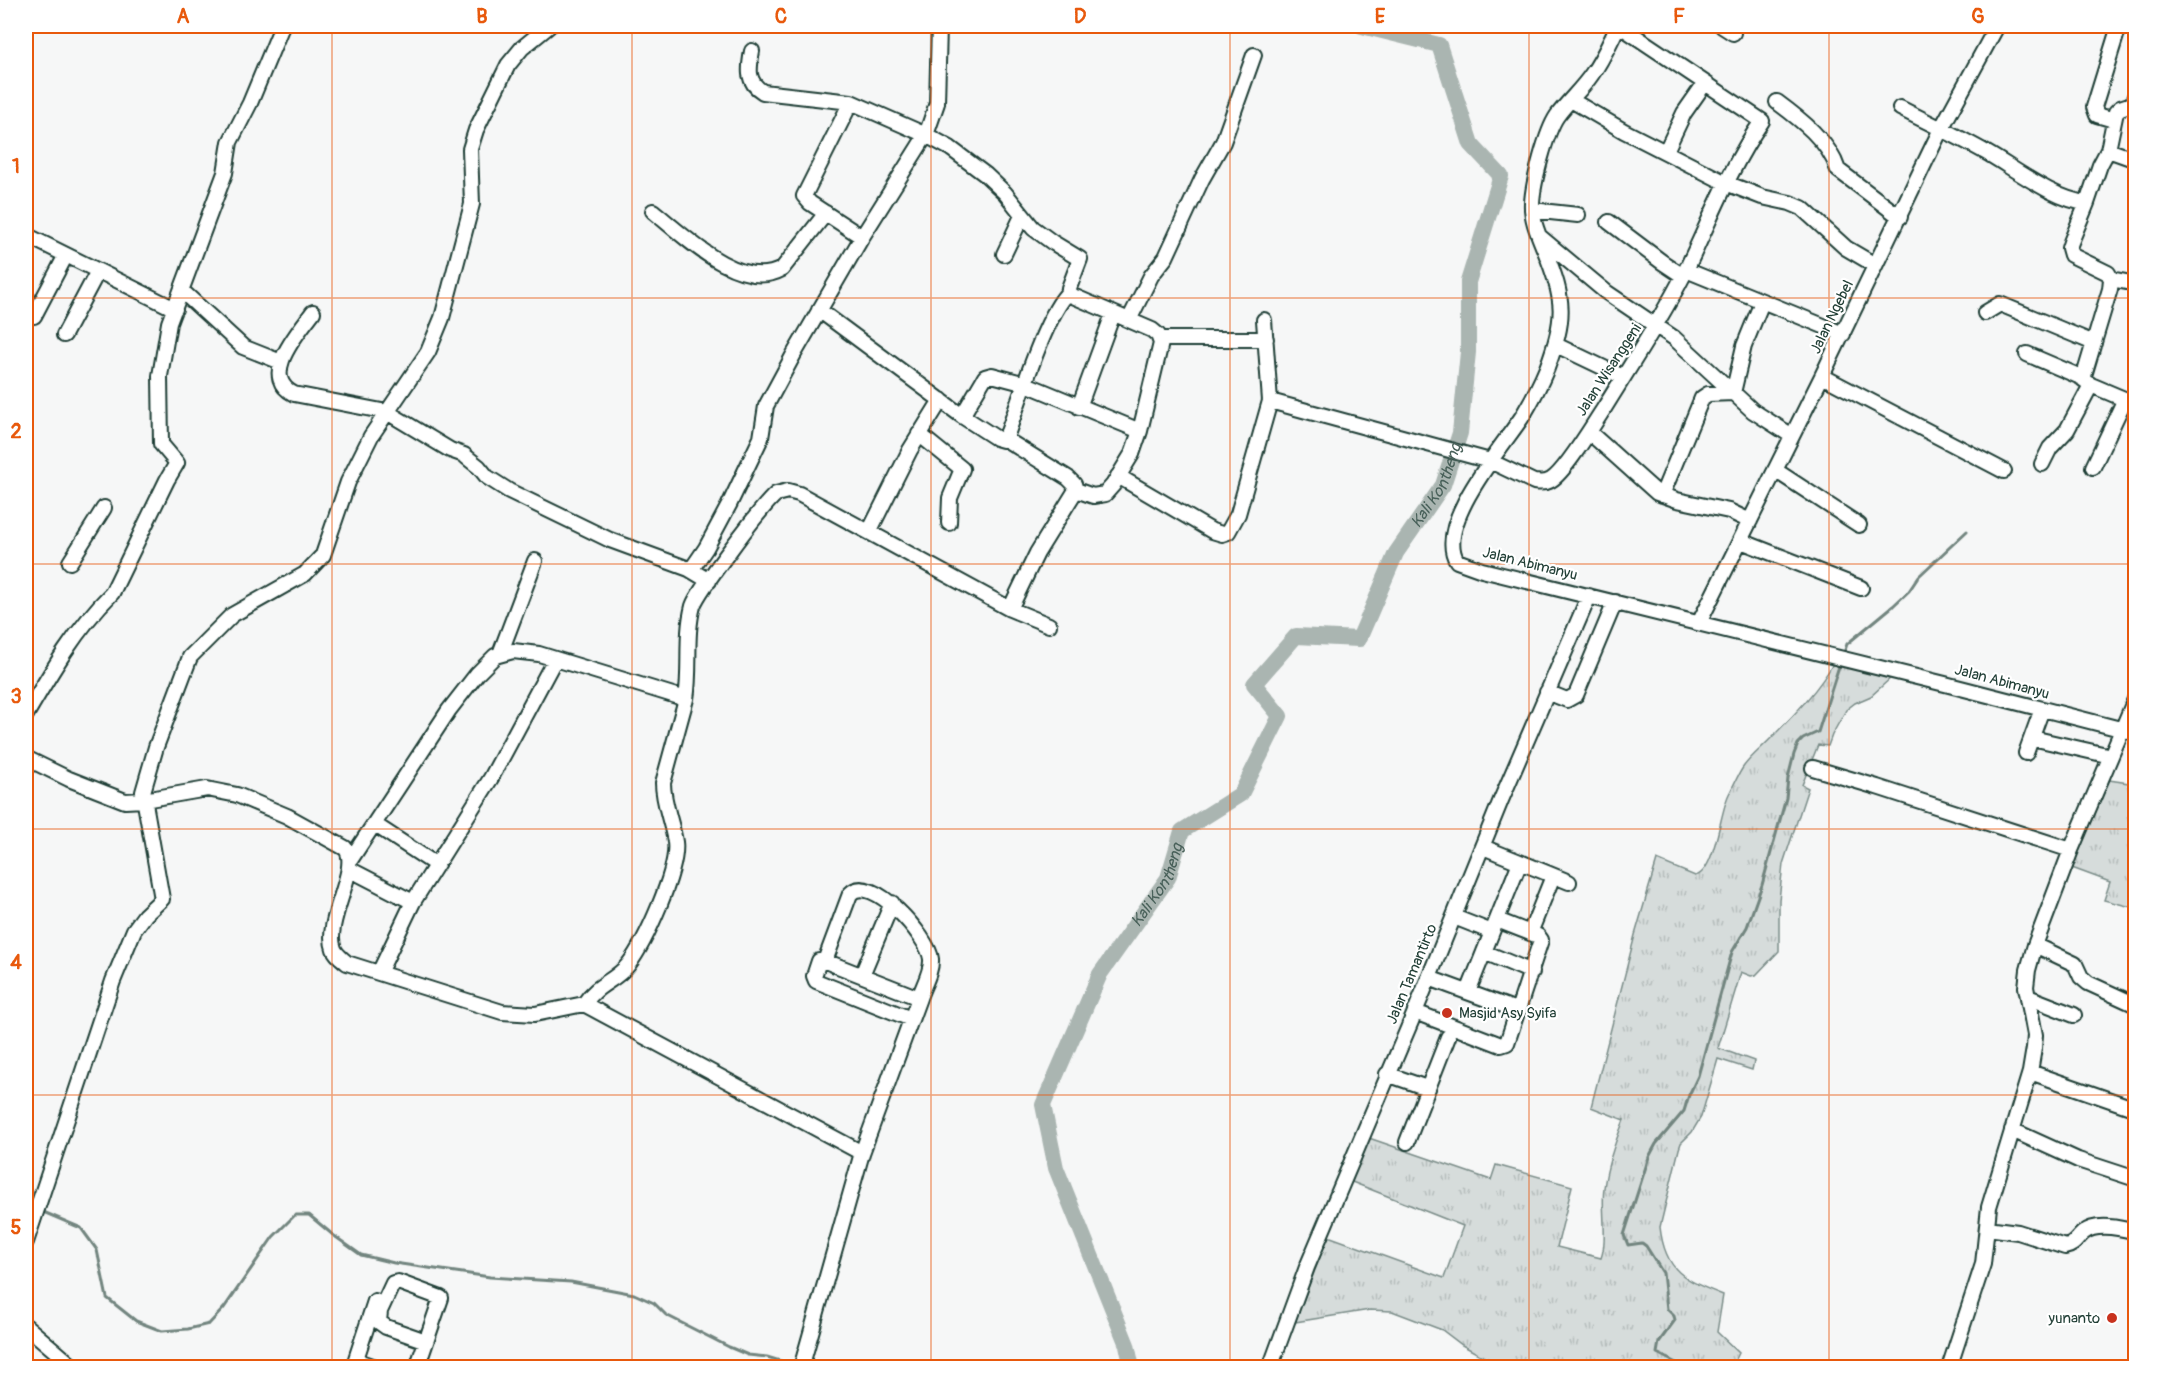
<svg xmlns="http://www.w3.org/2000/svg" width="2161" height="1393" viewBox="0 0 2161 1393" font-family="Pangolin,sans-serif">
	<style>
		.grass { fill: url(#grass-tufts); stroke: #7a8c88; stroke-width: 1.5 }
		.lines { fill: none; stroke-linecap: round; stroke-linejoin: round }
		.stream { stroke: #72857f; stroke-width: 3 }
		.river { stroke: #aab5b1; stroke-width: 16 }
		.minor-casing { stroke: #1f3d34; stroke-width: 18 }
		.minor { stroke: #fff; stroke-width: 14 }
		.grid { fill: none; stroke: #e8590c; stroke-width: 1.5; stroke-opacity: 0.55 }
		.poi-dot { fill: #c8321e; stroke: #fff; stroke-width: 2 }
		.labels { text-anchor: middle; dominant-baseline: central; stroke-width: 4.5; stroke-linejoin: round; paint-order: stroke }
		.street-label { font-size: 15px; fill: #1f3d34; stroke: #fff }
		.poi-label { font-size: 15px; fill: #1f3d34; stroke: #fff; text-anchor: start }
		.water-label { font-size: 16px; font-style: italic; fill: #49615a; stroke: #fff }
		.neatline { fill: none; stroke: #e8590c; stroke-width: 2 }
		.grid-label { font-size: 20px; text-anchor: middle; font-weight: bold; fill: #e8590c }
	</style>
	<defs>
		<pattern id="grass-tufts" width="24" height="20" patternUnits="userSpaceOnUse" patternTransform="scale(1.5)"><rect width="24" height="20" fill="#d6dcdb"/><path d="M3 7l-1-3M5 7V3M7 7l1-3M15 17l-1-3M17 17v-4M19 17l1-3" fill="none" stroke="#b7bebd"/></pattern>
	</defs>
	<rect width="100%" height="100%" fill="#f6f7f7"/>
	<filter id="ink" filterUnits="userSpaceOnUse"><feTurbulence type="fractalNoise" baseFrequency=".0167" numOctaves="2"/><feDisplacementMap in="SourceGraphic" scale="12" xChannelSelector="R" yChannelSelector="G"/><feConvolveMatrix kernelMatrix="1 2 1 2 8 2 1 2 1" color-interpolation-filters="sRGB"/></filter>
	<g filter="url(#ink)">
		<path class="grass" d="M1834 662 1892 677 1871 696 1855 703 1846 710 1832 735 1828 746 1818 745 1802 785 1808 788 1783 864 1779 900V951L1756 975 1751 976 1741 972 1718 1048 1754 1061 1752 1070 1718 1059 1701 1117 1692 1132 1681 1143 1679 1149 1660 1227C1665 1272 1685 1280 1723 1295L1717 1332 1739 1353 1732 1367H1502L1462 1345 1442 1330 1392 1311 1370 1310 1295 1322 1328 1236 1444 1278 1463 1226 1347 1180 1366 1137 1491 1180 1496 1165 1572 1186 1557 1247 1601 1258C1608 1240 1601 1209 1604 1188 1607 1164 1615 1142 1624 1120L1591 1107 1635 935 1657 860 1695 876C1715 873 1720 811 1729 794 1734 785 1738 774 1744 766 1752 755 1764 746 1773 736 1795 714 1819 689 1834 662Z
			M2109 780 2135 784V908L2104 900 2110 882 2072 868Z"/>
		<g class="lines">
			<path class="stream" d="M1844 653 1847 644 1893 606 1909 591 1919 576 1967 531
				M41 1211 81 1228 97 1250 107 1298 136 1321 162 1331 188 1329 209 1324 224 1308 273 1237 295 1215H309L333 1235 361 1255 394 1263 490 1277 571 1282 634 1294 654 1303 666 1315 729 1347 748 1355 767 1357 790 1364 794 1368
				M1679 1368 1678 1364 1657 1353 1659 1342 1675 1320 1674 1316 1667 1309 1663 1273 1646 1246 1642 1243 1628 1245 1624 1235 1649 1157 1656 1144 1684 1111 1689 1095 1698 1076 1732 952 1747 927 1762 885 1786 798 1788 778 1794 754 1798 744 1803 739 1818 732 1840 663"/>
			<path class="river" id="s1" d="M1132 1368 1127 1345 1056 1168 1043 1105 1100 974 1168 878 1182 831 1241 794 1280 716 1254 684 1296 636 1359 639 1396 553 1443 485 1460 433 1468 352V282L1501 176 1471 144 1439 45 1362 26"/>
			<defs>
				<path id="minor" d="M1618 26C1610 42 1603 59 1592 74 1582 89 1568 101 1557 116 1546 132 1533 183 1532 203 1531 219 1539 236 1545 251 1565 300 1566 318 1547 368 1540 385 1531 402 1522 417 1503 446 1434 525 1457 561L1482 570 1945 684 2136 733
					M1722 26 1733 33
					M752 51C749 68 746 82 763 92L851 102 926 135 950 148 986 175 1005 193 1033 228 1052 242 1080 259 1069 288V292L1073 296 1152 330 1158 335 1161 343 1140 431 1132 454 1113 485 1105 494 1093 496 1076 490
					M1571 100 1624 131 1726 183 1762 197 1790 203 1802 208 1846 248 1875 265
					M851 102 804 196 810 203 862 237
					M1777 102C1800 119 1829 141 1838 170L1900 217
					M1900 108C1929 123 1959 137 1987 153 2015 169 2055 200 2087 203L2071 242 2069 248 2071 255 2108 273 2111 279 2110 289 2083 379 2091 385 2136 404
					M2114 120 2097 115 2094 107 2119 26
					M2108 150 2116 112 2120 108 2132 104 2136 94
					M1666 151 1684 113 1705 83
					M2087 203 2100 165 2108 150 2136 160
					M1532 210 1578 215
					M653 211C684 236 740 292 782 269L826 213
					M1609 222 1662 262 1683 276
					M26 235 175 309
					M1540 237 1606 292 1674 338 1753 411 1792 436
					M1004 254 1022 216
					M1686 270 1843 334
					M2111 279 2136 284
					M182 291 243 347 281 362
					M819 310 962 416 996 438 1003 440 1008 432C1020 399 1046 313 1069 292
					M313 312C299 332 258 376 294 394L387 412 450 450 464 455 479 467 487 477 509 491 610 540 689 569 709 581
					M1985 313 2000 304 2094 343
					M34 316 66 255
					M1129 320 1151 276 1166 257 1202 179 1223 142 1254 55
					M64 335 98 271
					M1160 339H1266
					M1556 345 1623 377
					M2027 354 2083 378
					M1822 376 2004 471
					M1270 401 1490 461 1534 482C1540 483 1546 483 1551 480 1565 472 1593 425 1603 410 1630 366 1659 323 1683 276 1709 224 1728 170 1762 121L1620 26
					M1079 407 1113 314
					M962 416 985 377 992 375 1026 384 1140 431
					M1589 432 1657 493 1677 500 1729 511 1750 521
					M919 434 962 469 950 498 949 523
					M1005 439 1068 478 1074 484 1076 490 1037 553 1010 609
					M2042 464 2050 448 2067 430 2091 385
					M2093 467 2125 399
					M1775 470 1859 525
					M1118 476 1212 531 1222 534 1228 532 1238 514 1270 401 1264 320
					M1662 495 1702 398 1708 394 1733 393 1744 346 1762 302
					M869 532 910 450 941 400
					M1741 541 1861 588
					M70 562 104 508
					M689 569 693 567 706 548 729 505 761 438 766 406 794 354 862 237 926 135 937 103 939 26
					M1699 623 1822 376 1941 129 1997 26
					M500 654 535 561
					M1547 692 1567 700 1576 695 1615 602
					M26 715C51 672 76 629 112 593L167 480 177 463 161 444 160 376 169 323 225 173 230 142 250 103 282 26
					M2032 738 2111 756
					M2026 753 2042 709
					M26 758 69 779 125 801 144 800 207 789 237 795 287 816 345 848C362 866 323 922 334 949 337 956 343 959 347 963L502 1012 535 1014 584 1004 862 1153
					M1813 768 1877 787 2071 850
					M374 824 435 864
					M1483 847 1569 882
					M351 859 449 710 477 674 495 656 513 651 539 654 686 699
					M349 869 413 902
					M1454 917 1492 932
					M1530 933 1553 876
					M2035 945 2075 964 2081 977 2088 983 2136 1005
					M1484 952 1532 972
					M825 961 850 894C871 871 929 938 931 959 932 971 923 986 919 998
					M379 973 413 902 491 778 555 659
					M862 975 892 903
					M1429 978 1519 1011
					M1468 992 1520 862
					M2028 997 2074 1015
					M584 1004C598 983 614 982 628 965 645 943 679 869 675 842 672 822 663 803 663 783L686 699C691 669 685 636 693 606 698 591 761 507 776 494L788 491 799 494 1010 609 1049 625
					M1415 1012 1501 1045 1507 1043 1541 940 1538 936 1497 920
					M2030 1072 2136 1109
					M1387 1074 1427 1088
					M2012 1130 2078 1160 2136 1179
					M1407 1142 1448 1037
					M1987 1228 2018 1232 2065 1247C2075 1245 2076 1239 2083 1233 2096 1222 2121 1228 2136 1232
					M26 1242 113 981 134 930 145 915 162 899 143 792 156 747 190 657 232 615 305 574 323 555 348 482 371 436 428 352 442 318 472 204 470 149 476 130 508 65 522 48 549 26
					M26 1326 75 1368
					M364 1363 378 1368
					M353 1368 375 1301
					M417 1368 441 1298 398 1282 393 1283 380 1311 379 1322 386 1327 426 1341
					M801 1368 862 1153 919 998 825 961H819L814 976 816 981 911 1019
					M1270 1368 1307 1267 1415 1012 1501 800 1589 596
					M1949 1368 1983 1264 1989 1207 2030 1072 2034 1048 2035 1035 2026 987 2028 970 2035 945 2071 850 2136 697"/>
			</defs>
			<use href="#minor" class="minor-casing"/>
			<use href="#minor" class="minor"/>
		</g>
	</g>
	<path class="grid" d="M332 26V1368M632 26V1368M931 26V1368M1230 26V1368M1529 26V1368M1829 26V1368M26 298H2136M26 564H2136M26 829H2136M26 1095H2136"/>
	<g class="poi-dot">
		<circle cx="1447" cy="1013" r="6"/>
		<circle cx="2112" cy="1318" r="6"/>
	</g>
	<g class="labels">
		<g class="street-label">
			<text transform="translate(1832 317) rotate(-64)">Jalan Ngebel</text>
			<text transform="translate(1609 370) rotate(-57)">Jalan Wisanggeni</text>
			<text transform="translate(1530 564) rotate(14)">Jalan Abimanyu</text>
			<text transform="translate(2002 682) rotate(15)">Jalan Abimanyu</text>
			<text transform="translate(1412 974) rotate(-67)">Jalan Tamantirto</text>
		</g>
		<g class="poi-label">
			<text x="1459" y="1013">Masjid Asy Syifa</text>
			<text x="2100" y="1318" text-anchor="end">yunanto</text>
		</g>
		<g class="water-label">
			<text stroke="none"><textPath href="#s1" startOffset="1086">Kali Kontheng</textPath></text>
			<text stroke="none"><textPath href="#s1" startOffset="528">Kali Kontheng</textPath></text>
		</g>
	</g>
	<rect width="2161" height="1393" fill="none" stroke="#fff" stroke-width="66"/>
	<rect x="33" y="33" width="2095" height="1327" class="neatline"/>
	<g class="grid-label">
		<text x="183" y="23">A</text>
		<text x="482" y="23">B</text>
		<text x="781" y="23">C</text>
		<text x="1080" y="23">D</text>
		<text x="1380" y="23">E</text>
		<text x="1679" y="23">F</text>
		<text x="1978" y="23">G</text>
		<text x="16" y="173">1</text>
		<text x="16" y="438">2</text>
		<text x="16" y="703">3</text>
		<text x="16" y="969">4</text>
		<text x="16" y="1234">5</text>
	</g>
</svg>
